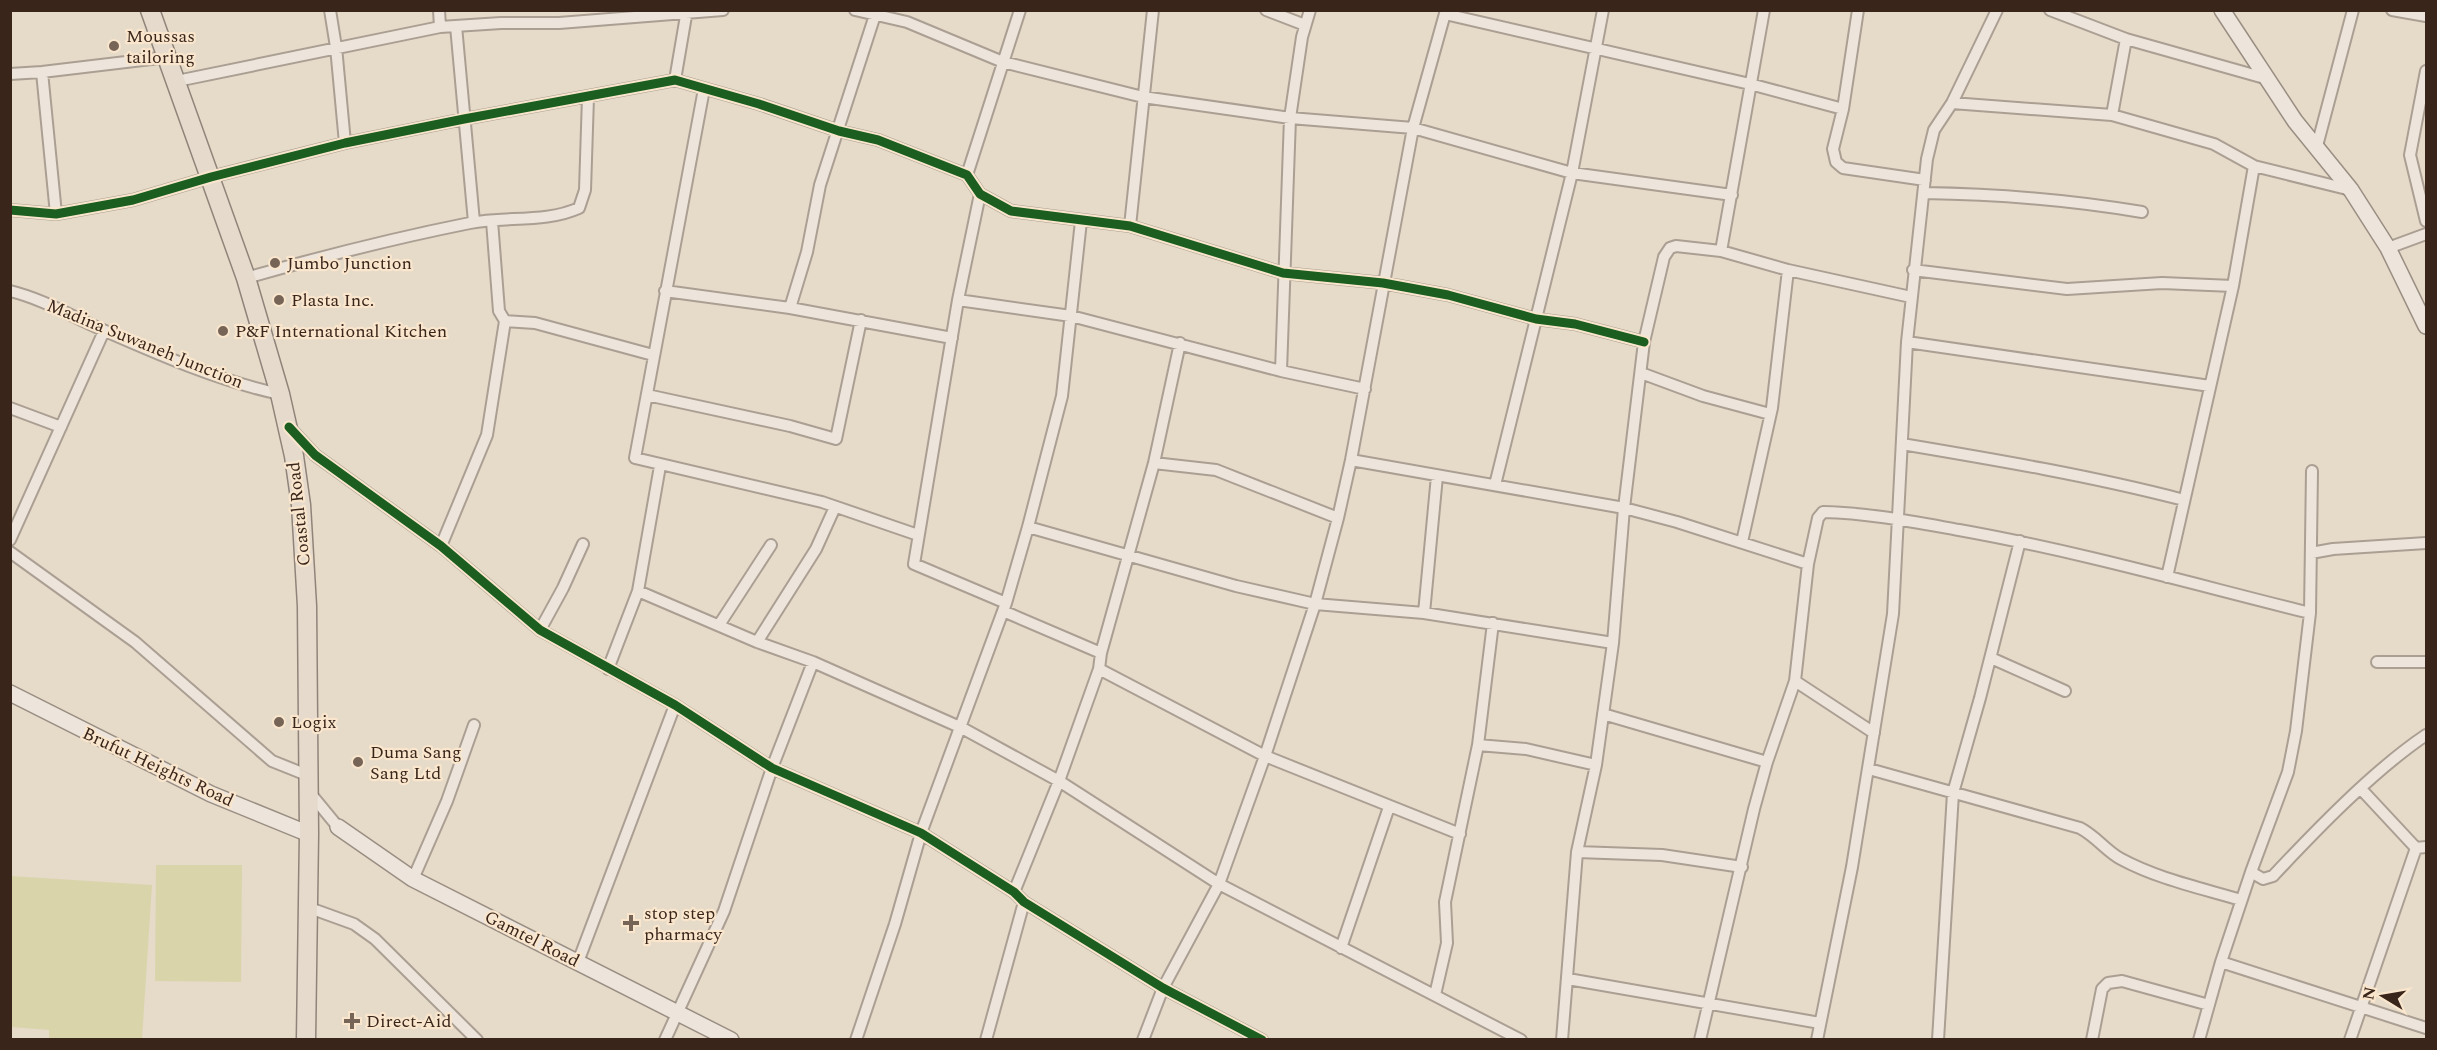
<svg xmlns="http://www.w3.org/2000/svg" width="2437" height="1050" viewBox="0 0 2437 1050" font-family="Spectral,serif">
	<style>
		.green { fill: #dad4aa }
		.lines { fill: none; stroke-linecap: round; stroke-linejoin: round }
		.street-casing { stroke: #ab9f93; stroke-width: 14 }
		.secondary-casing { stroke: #9a8e83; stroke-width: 18 }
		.primary-casing { stroke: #90847a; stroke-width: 21 }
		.street { stroke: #ede5db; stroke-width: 10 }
		.secondary { stroke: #ede5db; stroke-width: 15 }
		.primary { stroke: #e5dacc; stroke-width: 18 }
		.cycleway-casing { stroke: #f9e6cd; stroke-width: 13 }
		.cycleway { stroke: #1b5e20; stroke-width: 9 }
		.poi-dot { fill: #766457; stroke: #f9e6cd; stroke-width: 2 }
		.labels { text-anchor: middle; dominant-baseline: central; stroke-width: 4.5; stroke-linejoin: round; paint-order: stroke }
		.poi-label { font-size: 18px; fill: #39251a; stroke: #f9e6cd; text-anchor: start }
		.street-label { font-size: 18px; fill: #39251a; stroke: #f9e6cd }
	</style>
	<rect width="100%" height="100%" fill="#e6dac9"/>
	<path class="green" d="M156 865H242L241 982 155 981Z
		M10 876 152 885 142 1039H49V1030L11 1027Z"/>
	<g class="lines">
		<defs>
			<path id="street" d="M330 10 336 47 345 143
				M439 10 440 27
				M855 10 907 22 1003 62 1143 97 1290 118 1413 128 1572 173 1732 195
				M1266 10 1305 25
				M1858 10 1843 109 1833 149 1836 162 1843 168 1925 180
				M2050 10 2126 39
				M2392 10 2426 16
				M1445 14 1750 84 1843 109
				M456 26 474 222
				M2426 71 2410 155 2426 221
				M42 72 56 214
				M10 74 42 72 168 57
				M675 80 687 10
				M177 81 440 27 501 23H559L723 10
				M704 89 635 458 822 502 918 535
				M1952 103 2112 115 2214 144 2254 166 2351 190
				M2112 115 2126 39 2268 79
				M2317 146 2353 10
				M967 175 1020 10
				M1924 193C1997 194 2070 200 2142 212
				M980 194 958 300 914 564 1006 603
				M10 210 56 214 133 200 211 177 345 143 464 119 675 80 759 104 839 131 878 140 967 175 980 194 1011 211 1130 226 1283 273 1383 283 1448 295 1536 319 1575 324 1644 342
				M492 221 499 311 505 321 535 323 653 355
				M1130 226 1153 10
				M2388 248 2426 234
				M1721 251 1764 10
				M1913 270 2067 289 2162 283 2233 286
				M246 278C320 257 395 238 470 223 506 216 546 223 579 208L585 190 588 97
				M10 291C43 299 73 317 103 330 160 355 219 381 280 394
				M665 291 790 308 952 338
				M958 300 1071 316 1281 371 1365 389
				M790 308 807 252 820 185 875 15
				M1907 342 2210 386
				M1281 371 1290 118 1302 37 1310 10
				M1641 373 1703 396 1770 414
				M647 395 790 426 836 439 861 320
				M10 408 61 427
				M291 429 315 455 441 546 540 630 675 705 772 768 921 833 1014 892 1024 902 1163 988 1262 1040
				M1902 444C1997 460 2092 476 2184 500
				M1351 460 1624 508 1677 522 1808 564
				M1154 463 1216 470 1338 518
				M1495 485 1572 173 1603 10
				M1028 527 1236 586 1315 604 1424 613 1613 643
				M10 540 104 331
				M1742 542 1772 408 1788 270
				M441 546 487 435 505 321
				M10 552 135 642 272 761 307 775
				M2311 553 2333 549 2426 543
				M2167 577 2233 286 2254 166
				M638 591 757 642 813 662 962 728 1059 781 1219 884 1521 1040
				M1003 611 1101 653
				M1424 613 1437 476
				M719 625 771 545
				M540 630 563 588 583 544
				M757 642 816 549 835 507
				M1991 658 2065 691
				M2377 662H2426
				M608 669 638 591 660 466
				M1099 669 1265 756 1460 834
				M1795 681 1874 733
				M1603 714 1767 762
				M1478 745 1526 749 1596 765
				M1869 769 2080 828C2097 837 2106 851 2121 859 2158 879 2201 888 2241 900
				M2361 789 2416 848
				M310 793 338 827
				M1577 852 1662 855 1742 867
				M2251 872 2263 879 2273 876C2317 829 2374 770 2426 735
				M413 879 447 801 474 725
				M1014 892 1059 781 1099 669 1101 653 1154 463 1180 343
				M307 907 354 924 375 939 477 1040
				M1341 948 1389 807
				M578 962 675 705
				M2221 962 2426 1028
				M1568 979 1820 1023
				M1435 995 1447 943 1445 902 1478 745 1493 623
				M665 1040 724 911 772 768 813 662
				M856 1040 895 924 921 833 1006 603 1028 527 1062 396 1081 221
				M986 1040 1024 902
				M1143 1040 1163 988 1219 884 1265 756 1315 604 1338 518 1351 460 1413 128 1446 10
				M1562 1040 1577 852 1596 765 1613 643 1624 508 1644 342 1664 257 1670 248 1676 246 1721 251 1788 270 1911 297
				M1700 1040 1754 809 1767 762 1795 681 1808 564 1818 518 1823 512C1869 513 1914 522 1959 530 2077 551 2193 584 2310 613
				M1817 1040 1852 867 1893 614 1907 342 1927 159 1934 130 1952 103 1997 10
				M1938 1040 1953 793 1980 698 2020 541
				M2092 1040 2102 989 2108 983 2122 981 2209 1005
				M2199 1040 2221 962 2251 872 2288 772 2296 731 2310 613 2312 471
				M2350 1040 2416 848 2426 847"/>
			<path id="secondary" d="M2222 10 2295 121 2351 190 2388 248 2426 326
				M10 693 211 794 309 834
				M338 827 413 879 731 1040"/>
			<path id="primary" d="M150 10 246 278 280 394 294 456 301 505 307 606 309 834 306 1040"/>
		</defs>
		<use href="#street" class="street-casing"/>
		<use href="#secondary" class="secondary-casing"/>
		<use href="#primary" class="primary-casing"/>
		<use href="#street" class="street"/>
		<use href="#secondary" class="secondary"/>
		<use href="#primary" class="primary"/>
		<defs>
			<path id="cycleway" d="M10 210 56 214 133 200 211 177 345 143 464 119 675 80 759 104 839 131 878 140 967 175 980 194 1011 211 1130 226 1283 273 1383 283 1448 295 1536 319 1575 324 1644 342
				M289 427 315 455 441 546 540 630 675 705 772 768 921 833 1014 892 1024 902 1163 988 1262 1040"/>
		</defs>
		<use href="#cycleway" class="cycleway-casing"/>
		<use href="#cycleway" class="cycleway"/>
	</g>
	<g class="poi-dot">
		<circle cx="114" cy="46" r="6"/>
		<circle cx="275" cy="263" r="6"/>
		<circle cx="279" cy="300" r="6"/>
		<circle cx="223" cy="331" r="6"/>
		<circle cx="279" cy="722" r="6"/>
		<circle cx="358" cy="762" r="6"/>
		<path d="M628 914h6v6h6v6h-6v6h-6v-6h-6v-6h6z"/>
		<path d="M349 1012h6v6h6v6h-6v6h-6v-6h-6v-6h6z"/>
	</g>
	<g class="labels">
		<g class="poi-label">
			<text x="126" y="36">Moussas<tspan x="126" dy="21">tailoring</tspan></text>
			<text x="287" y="263">Jumbo Junction</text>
			<text x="291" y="300">Plasta Inc.</text>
			<text x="235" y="331">P&amp;F International Kitchen</text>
			<text x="291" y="722">Logix</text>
			<text x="370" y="752">Duma Sang<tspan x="370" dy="21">Sang Ltd</tspan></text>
			<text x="644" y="913">stop step<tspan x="644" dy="21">pharmacy</tspan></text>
			<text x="366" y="1021">Direct-Aid</text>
		</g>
		<g class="street-label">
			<text transform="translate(145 344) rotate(22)">Madina Suwaneh Junction</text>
			<text transform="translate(299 514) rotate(-96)">Coastal Road</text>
			<text transform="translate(158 767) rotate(25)">Brufut Heights Road</text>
			<text transform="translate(532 939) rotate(27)">Gamtel Road</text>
		</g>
	</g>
	<rect width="2437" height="1050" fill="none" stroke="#39251a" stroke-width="24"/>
	<g transform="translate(2383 996) rotate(281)" stroke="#f9e6cd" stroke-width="4.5" paint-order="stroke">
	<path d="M0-4.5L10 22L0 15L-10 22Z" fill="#39251a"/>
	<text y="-9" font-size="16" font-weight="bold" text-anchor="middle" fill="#39251a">N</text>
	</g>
</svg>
